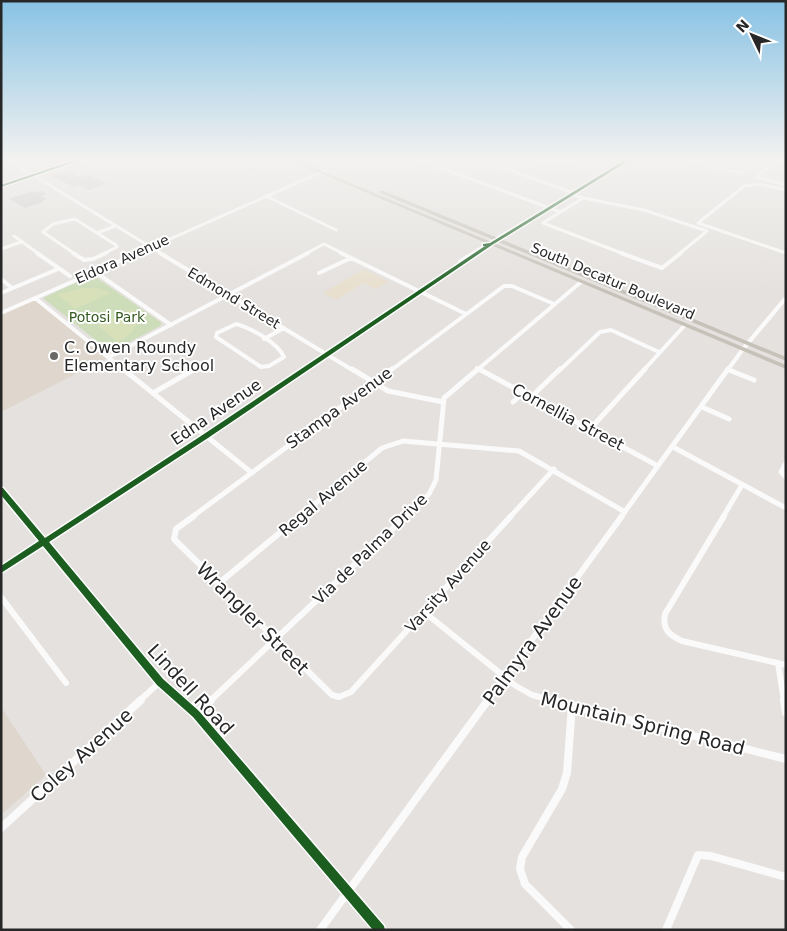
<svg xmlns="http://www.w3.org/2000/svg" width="787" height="931" viewBox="0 0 787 931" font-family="'DejaVu Sans',sans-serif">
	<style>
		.education { fill: #dfd7cd }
		.green { fill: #cdddba }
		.sand { fill: #e8dfce }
		.pitch { fill: #d7e0b8 }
		.building { fill: #ccc9c7 }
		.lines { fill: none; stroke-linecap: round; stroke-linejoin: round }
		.minor-far4 { stroke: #fbfafa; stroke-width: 3 }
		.minor-far3 { stroke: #fbfafa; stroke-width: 4 }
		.minor-far2 { stroke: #fbfafa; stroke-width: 5 }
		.minor-far1 { stroke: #fbfafa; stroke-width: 6 }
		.minor { stroke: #fbfafa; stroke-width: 8 }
		.tertiary { fill: #fbfafa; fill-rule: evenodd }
		.primary { fill: #c6c2b9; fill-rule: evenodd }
		.cycleway-casing { stroke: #fff; stroke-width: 3 }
		.cycleway { fill: #1b5e20; fill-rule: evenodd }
		.poi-dot { fill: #696867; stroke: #fff; stroke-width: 2 }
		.labels { text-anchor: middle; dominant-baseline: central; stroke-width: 4; stroke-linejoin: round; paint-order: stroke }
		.far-street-label { font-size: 14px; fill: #272727; stroke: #fff }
		.far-park-label { font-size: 14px; fill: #355b20; stroke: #fff }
		.poi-label { font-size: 16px; fill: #272727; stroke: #fff; text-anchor: start }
		.street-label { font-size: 16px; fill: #272727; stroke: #fff }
		.near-street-label { font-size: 19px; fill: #272727; stroke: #fff }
	</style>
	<rect width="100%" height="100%" fill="#e4e1de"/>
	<path class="education" d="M35 298 109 357 1 412V312Z
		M1 707 46 775 1 815Z"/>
	<path class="green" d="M90 276H94L162 323 160 326 114 350 109 351 43 298Z"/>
	<path class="sand" d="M364 269 389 282 375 289 364 283 336 300 323 293Z"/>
	<path class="pitch" d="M83 288H99L111 293 75 309 57 294Z
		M133 309C144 323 131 336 118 342L98 326Z"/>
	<path class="building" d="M67 171 81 178 90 175 106 184 89 190 80 185 74 187 51 176Z
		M33 191 35 193 42 191 47 194 41 196 46 199 42 201 43 202 25 208 9 199Z"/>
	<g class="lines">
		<path class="minor-far4" d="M8 160 27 172
			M420 160 560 212
			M511 160 501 167 574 193
			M542 160 557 164 568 160
			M692 160 741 173 761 160
			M777 160 756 177 786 185
			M33 175 162 254
			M786 190 760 184 744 186 698 223 786 253
			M572 194 583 198
			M266 196 336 230
			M583 198 644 210 707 231 679 254
			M583 198 543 223 624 254
			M97 233 115 226
			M14 236 39 254
			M1 249 21 242
			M75 254 43 232 53 224 75 219 116 245 117 247 103 254
			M136 254 326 170
			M305 254 324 244 344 254"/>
		<path class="minor-far3" d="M37 253 70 276
			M73 253 84 260 93 259 106 253
			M160 253 354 371
			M341 253 466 314
			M621 253 662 268 681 253
			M94 271 171 325
			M319 273 351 258
			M1 279 12 288
			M1 293 58 269
			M35 298 125 371
			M1 313 138 253
			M236 324C251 328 278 343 284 357L269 366 261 367 216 337 217 333Z
			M264 339 284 328
			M109 357 308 253
			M477 368 482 371
			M193 371 210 361
			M390 371 504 286H512L554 304
			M476 371 581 282
			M559 371 600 332 611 330 659 352
			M643 371 685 325
			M727 371 743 349"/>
		<path class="minor-far2" d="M123 369 252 473
			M352 369 388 391 443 402
			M479 369 658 466
			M729 370 754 380
			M153 393 195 369
			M531 397 560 369
			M513 402 523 393
			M702 407 729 419
			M590 429 645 369
			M673 447 786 508
			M786 463 781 472 786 477
			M192 517 392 369
			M299 517 382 448 403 441 519 451 625 512
			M405 517 429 494 436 480 444 398 478 369
			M510 517 554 469
			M621 517 728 369
			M723 517 742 485"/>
		<path class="minor-far1" d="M194 516 176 529 174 539 332 695 339 697 351 692 511 516
			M724 516 665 614C662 629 669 635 682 641L786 665
			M218 584 300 516
			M1 597 66 683
			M424 612 516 686 532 695 555 701
			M778 663 784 701
			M139 701 160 682
			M210 701 406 516
			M487 701 622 516"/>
		<path class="minor" d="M550 700 786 759
			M784 700 786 713
			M196 714 211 700
			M1 828 141 700
			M320 930 488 700
			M571 930 525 884 520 869 522 857 562 789 567 773 572 705
			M666 930 698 855 711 856 786 877"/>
		<path class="tertiary" d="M625 160H630L493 243 492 245 208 438 49 542 163 679 199 711 384 926 385 930H373L193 717 157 685 43 546 1 573V566L39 541 1 495V488H3L45 538 204 434 461 262H458V260Z
			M784 297H786V301L745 350H741V348Z"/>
		<path class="primary" d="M75 160H81L1 187V184Z
			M289 160H295L786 365V369Z
			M380 191H384L786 357V361L380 193Z"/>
		<defs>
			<path id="cycleway" d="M75 160H81L1 187V185Z
				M625 160H630L492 245 208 438 49 542 163 679 199 711 384 926 385 930H373L193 717 157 685 43 546 1 573V566L39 541 1 495V488H3L45 538 204 434 485 246H483V244L490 243Z"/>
		</defs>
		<use href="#cycleway" class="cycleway-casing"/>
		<use href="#cycleway" class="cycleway"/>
	</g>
	<linearGradient id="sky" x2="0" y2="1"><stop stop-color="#88c2e4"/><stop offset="0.55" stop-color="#f3f2f0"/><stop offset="1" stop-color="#f3f2f0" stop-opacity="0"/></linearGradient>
	<rect width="787" height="290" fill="url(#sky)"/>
	<circle class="poi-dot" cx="54" cy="356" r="5"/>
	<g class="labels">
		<g class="far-street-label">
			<text transform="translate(122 259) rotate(-24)">Eldora Avenue</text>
			<text transform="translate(613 281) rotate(23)">South Decatur Boulevard</text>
			<text transform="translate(234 298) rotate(31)">Edmond Street</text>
		</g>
		<g class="far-park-label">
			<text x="107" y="317">Potosi Park</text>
		</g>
		<g class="poi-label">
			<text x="64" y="347">C. Owen Roundy<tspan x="64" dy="18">Elementary School</tspan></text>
		</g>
		<g class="street-label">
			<text transform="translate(339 408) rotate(-36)">Stampa Avenue</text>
			<text transform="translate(216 412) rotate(-34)">Edna Avenue</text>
			<text transform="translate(568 417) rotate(28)">Cornellia Street</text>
			<text transform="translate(323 498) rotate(-40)">Regal Avenue</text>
			<text transform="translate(370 549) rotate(-44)">Via de Palma Drive</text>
			<text transform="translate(448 586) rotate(-48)">Varsity Avenue</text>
		</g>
		<g class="near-street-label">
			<text transform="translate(253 618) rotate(45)">Wrangler Street</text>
			<text transform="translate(532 640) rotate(-54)">Palmyra Avenue</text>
			<text transform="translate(191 689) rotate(47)">Lindell Road</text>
			<text transform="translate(643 723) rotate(14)">Mountain Spring Road</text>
			<text transform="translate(81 755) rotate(-42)">Coley Avenue</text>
		</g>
	</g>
	<rect width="787" height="931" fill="none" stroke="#272727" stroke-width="5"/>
	<g transform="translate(752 35) rotate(313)" stroke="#ffffff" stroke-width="4" paint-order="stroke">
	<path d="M0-4L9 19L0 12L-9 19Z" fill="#272727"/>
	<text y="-8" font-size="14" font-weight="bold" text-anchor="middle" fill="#272727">N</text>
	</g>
</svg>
